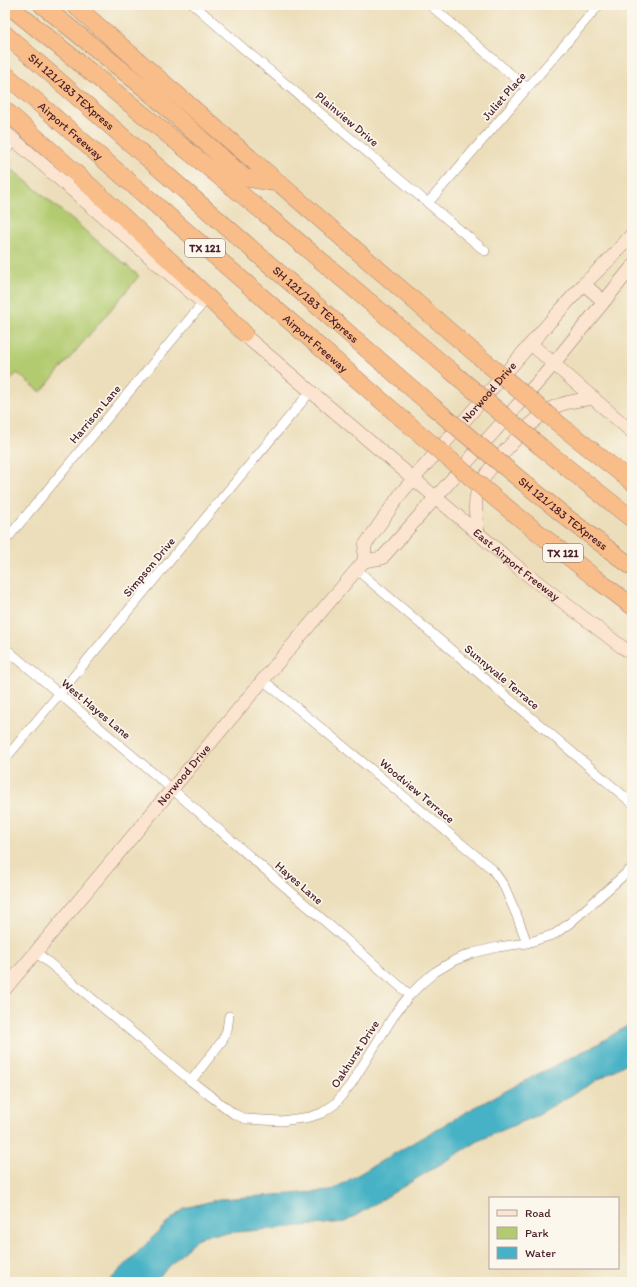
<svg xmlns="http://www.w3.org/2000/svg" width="637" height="1287" viewBox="0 0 637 1287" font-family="Itim,sans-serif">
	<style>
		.green { fill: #b2cb70; stroke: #7e754e }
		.water { fill: #47b2c5; stroke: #486878 }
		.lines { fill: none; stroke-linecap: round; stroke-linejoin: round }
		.street-casing { stroke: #9b7e72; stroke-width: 10 }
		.secondary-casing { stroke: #9b7e72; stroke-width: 14 }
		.highway-casing { stroke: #9b7e72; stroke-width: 18 }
		.street { stroke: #fff; stroke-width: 9 }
		.secondary { stroke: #fce5d0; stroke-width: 13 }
		.highway { stroke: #f8bd89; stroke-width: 17 }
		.highway-bridge-casing { stroke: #9b7e72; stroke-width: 18; stroke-linecap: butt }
		.highway-bridge { stroke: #f8bd89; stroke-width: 17 }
		.labels { text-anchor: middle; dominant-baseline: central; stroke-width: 3.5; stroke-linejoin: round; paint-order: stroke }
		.shield { fill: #fbf7ec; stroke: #7f6065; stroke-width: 1 }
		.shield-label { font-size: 11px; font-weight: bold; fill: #4a1f2b }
		.street-label { font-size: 12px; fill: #4a1f2b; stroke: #fbf7ec }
	</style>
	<rect width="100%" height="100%" fill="#fbf7ec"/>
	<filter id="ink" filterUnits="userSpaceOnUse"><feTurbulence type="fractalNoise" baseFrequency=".025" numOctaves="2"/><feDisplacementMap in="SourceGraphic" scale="8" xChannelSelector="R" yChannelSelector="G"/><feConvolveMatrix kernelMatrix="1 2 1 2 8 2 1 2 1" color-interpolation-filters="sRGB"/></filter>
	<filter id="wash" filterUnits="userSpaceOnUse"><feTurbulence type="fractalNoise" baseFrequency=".012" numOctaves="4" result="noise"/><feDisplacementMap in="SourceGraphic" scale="16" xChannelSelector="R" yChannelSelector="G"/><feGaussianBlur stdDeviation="0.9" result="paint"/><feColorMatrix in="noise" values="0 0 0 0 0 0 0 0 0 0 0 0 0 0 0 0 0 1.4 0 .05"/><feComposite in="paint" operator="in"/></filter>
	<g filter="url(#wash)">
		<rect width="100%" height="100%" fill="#ecdeba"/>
		<path class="green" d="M8 166 139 276 41 392 17 373 5 387V170Z"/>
		<path class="water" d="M632 1023V1060L535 1116 480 1140 345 1222 205 1235 196 1239 154 1282H108L168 1222 185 1208 220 1199 330 1191 466 1112 540 1073 596 1045Z"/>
	</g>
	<g filter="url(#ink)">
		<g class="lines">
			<defs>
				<path id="street" d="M194 5 244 49 485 251
					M430 5 527 88
					M5 151 14 141
					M428 203 599 5
					M5 541 203 303
					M357 570 632 803
					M5 648 172 789 410 995
					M263 680 492 869 504 886 517 916 527 943
					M5 759 311 391
					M36 952 191 1081 234 1114 246 1119 281 1121 310 1117 322 1113 335 1104 351 1084 396 1012 410 995 422 983 435 972 455 960 473 953 498 947 527 943 555 934 571 922 632 868
					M191 1081 222 1041 227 1030 229 1016"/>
				<g id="secondary">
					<path d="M5 132 202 302"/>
					<path d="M584 284 603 301"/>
					<path id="s1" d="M236 328 520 569 622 647 632 653"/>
					<path d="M531 344 632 432"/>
					<path d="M478 533C476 519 474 506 477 493 482 471 534 417 554 407 566 401 581 400 594 398"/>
					<path d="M364 561 382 558 546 373 632 267"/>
					<path id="s2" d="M5 989 263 680 364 561 365 545 402 492 548 324 584 284 612 257 632 234"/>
				</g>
				<g id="highway">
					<path d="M8 5 273 220 451 371"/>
					<path d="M42 5 148 91 245 178 278 183"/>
					<path d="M74 5 463 343"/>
					<path id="s3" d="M5 34 432 406"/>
					<path id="s4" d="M5 74 406 422"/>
					<path d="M5 110C87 182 167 256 244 333"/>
					<path d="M560 425 632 482"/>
					<path d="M541 447 632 519"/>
					<path id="s5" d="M506 468 566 517 632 567"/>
					<path d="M496 499 595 578 632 606"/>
				</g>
			</defs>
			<use href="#street" class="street-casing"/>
			<use href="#secondary" class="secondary-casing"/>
			<use href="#highway" class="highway-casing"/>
			<use href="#street" class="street"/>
			<use href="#secondary" class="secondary"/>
			<use href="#highway" class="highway"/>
			<defs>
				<path id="highway-bridge" d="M463 343 560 425
					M451 371 541 447
					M432 406 506 468
					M406 422 496 499"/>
			</defs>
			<use href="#highway-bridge" class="highway-bridge-casing"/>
			<use href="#highway-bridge" class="highway-bridge"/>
		</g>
	</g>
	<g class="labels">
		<g class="shield">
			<rect x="185" y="239" width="40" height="18" rx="3"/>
			<rect x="543" y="544" width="40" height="18" rx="3"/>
		</g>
		<g class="shield-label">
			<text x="205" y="248">TX 121</text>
			<text x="563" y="553">TX 121</text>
		</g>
		<g class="street-label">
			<text stroke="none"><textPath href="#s3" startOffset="88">SH 121/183 TEXpress</textPath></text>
			<text transform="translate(504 96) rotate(-49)">Juliet Place</text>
			<text transform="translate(347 119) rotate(40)">Plainview Drive</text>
			<text stroke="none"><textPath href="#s4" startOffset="87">Airport Freeway</textPath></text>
			<text stroke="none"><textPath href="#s3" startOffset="412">SH 121/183 TEXpress</textPath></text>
			<text stroke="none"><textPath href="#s4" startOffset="411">Airport Freeway</textPath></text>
			<text stroke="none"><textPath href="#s2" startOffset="772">Norwood Drive</textPath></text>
			<text transform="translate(95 414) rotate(-50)">Harrison Lane</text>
			<text stroke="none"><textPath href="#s5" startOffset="73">SH 121/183 TEXpress</textPath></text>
			<text stroke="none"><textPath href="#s1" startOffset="367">East Airport Freeway</textPath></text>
			<text transform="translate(149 567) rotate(-50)">Simpson Drive</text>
			<text transform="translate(502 677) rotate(40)">Sunnyvale Terrace</text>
			<text transform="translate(96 709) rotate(40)">West Hayes Lane</text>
			<text stroke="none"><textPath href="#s2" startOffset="279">Norwood Drive</textPath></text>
			<text transform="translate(417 791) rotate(40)">Woodview Terrace</text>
			<text transform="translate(299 883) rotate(41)">Hayes Lane</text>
			<text transform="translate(355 1054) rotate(-57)">Oakhurst Drive</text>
		</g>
	</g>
	<rect width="637" height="1287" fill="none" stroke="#fbf7ec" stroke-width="20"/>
	<rect x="489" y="1197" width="130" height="72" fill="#fbf7ec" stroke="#b4a19f"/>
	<rect x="497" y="1210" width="20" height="6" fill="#fce5d0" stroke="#b4a19f"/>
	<text x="525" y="1217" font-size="12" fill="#4a1f2b">Road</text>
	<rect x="497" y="1227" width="20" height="12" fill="#b2cb70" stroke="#b4a19f"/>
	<text x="525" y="1237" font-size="12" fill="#4a1f2b">Park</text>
	<rect x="497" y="1247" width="20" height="12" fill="#47b2c5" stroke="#b4a19f"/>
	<text x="525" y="1257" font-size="12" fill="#4a1f2b">Water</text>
</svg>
